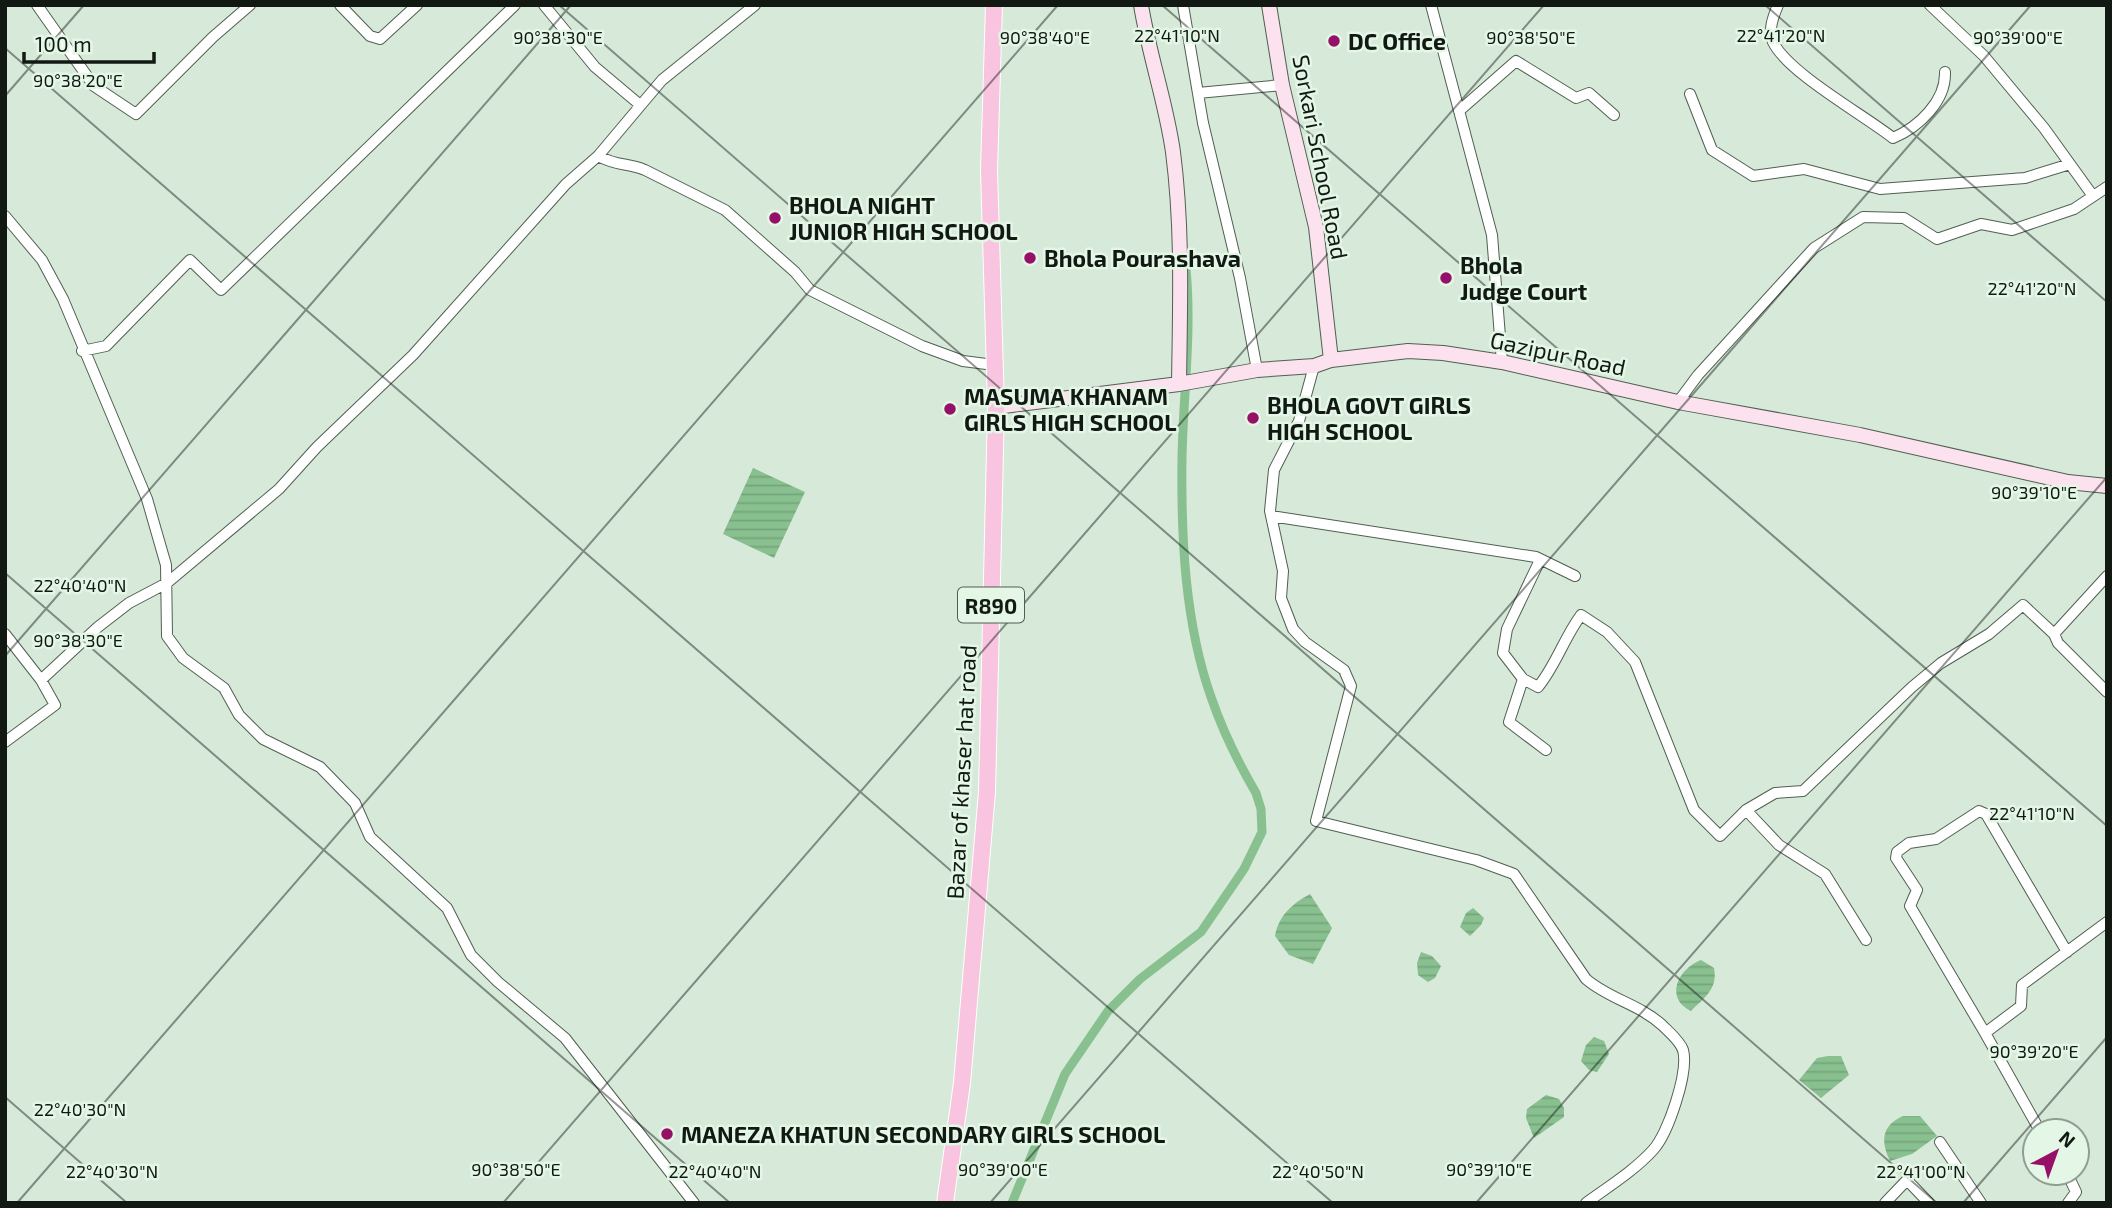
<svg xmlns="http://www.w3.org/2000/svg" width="2112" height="1208" viewBox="0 0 2112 1208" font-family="'Exo 2',sans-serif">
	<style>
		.water { fill: url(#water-rules) }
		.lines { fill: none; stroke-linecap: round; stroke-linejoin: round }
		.canal { stroke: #89c090; stroke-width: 9 }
		.street-casing { stroke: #505f51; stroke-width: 12 }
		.secondary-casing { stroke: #505f51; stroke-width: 16 }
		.primary-casing { stroke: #fff; stroke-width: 18 }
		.street { stroke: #fff; stroke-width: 10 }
		.secondary { stroke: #fce1ef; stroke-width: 14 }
		.primary { stroke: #f9c4df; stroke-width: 16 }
		.ticks { fill: none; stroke: #121913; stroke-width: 2; stroke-opacity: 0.45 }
		.poi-dot { fill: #961067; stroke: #e4f7e6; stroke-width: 2.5 }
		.labels { text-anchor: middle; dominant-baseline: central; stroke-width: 5; stroke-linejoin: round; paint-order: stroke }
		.shield { fill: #e4f7e6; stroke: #515c52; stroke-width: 2 }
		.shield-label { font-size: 21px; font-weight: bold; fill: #121913 }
		.poi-label { font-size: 23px; font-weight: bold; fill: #121913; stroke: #e4f7e6; text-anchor: start }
		.street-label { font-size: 23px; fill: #121913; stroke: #e4f7e6 }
		.ticks-label { font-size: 18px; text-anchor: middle; fill: #121913; stroke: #e4f7e6; stroke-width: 5; stroke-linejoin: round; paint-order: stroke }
	</style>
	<defs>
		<pattern id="water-rules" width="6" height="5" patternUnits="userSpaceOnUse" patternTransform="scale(1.75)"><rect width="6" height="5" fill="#89c090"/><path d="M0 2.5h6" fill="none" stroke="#75a47b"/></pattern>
	</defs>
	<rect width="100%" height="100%" fill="#d7e9d9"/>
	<path class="water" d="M753 468 805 492 774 558 723 534Z
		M1310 894 1332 928 1313 964 1289 955 1275 936C1279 915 1292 904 1310 894Z
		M1473 908 1484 918 1481 925 1470 936 1460 927 1466 913Z
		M1421 952 1432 956 1441 966 1435 978 1428 982 1418 975 1417 963Z
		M1701 960 1714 968C1718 989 1705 997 1691 1011 1664 998 1678 969 1701 960Z
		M1594 1037 1604 1041 1609 1054 1597 1072 1589 1070 1581 1061 1586 1045Z
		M1828 1056H1841L1849 1075 1821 1098 1799 1080 1817 1058Z
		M1546 1095 1559 1099 1564 1108V1117L1534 1138 1526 1118 1527 1109Z
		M1903 1116H1920L1937 1136 1912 1154 1890 1161C1880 1141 1882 1125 1903 1116Z"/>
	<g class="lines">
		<path class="canal" d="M1012 1203 1065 1074 1108 1011 1140 979 1201 932 1244 869 1262 832 1261 809 1256 793C1239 764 1222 729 1211 697 1185 623 1181 539 1182 460 1183 396 1192 333 1186 269"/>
		<defs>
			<path id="street" d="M37 5 94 86 136 114 213 37 250 5
				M340 5 370 36 380 39 417 5
				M544 5 595 67 639 104
				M1183 5 1203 123 1240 278 1257 370
				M1431 5 1492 235 1502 362
				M1778 5C1773 17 1768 30 1773 42 1788 73 1864 115 1893 138 1919 127 1946 101 1945 72
				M1930 5 1984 56 2044 128 2093 196
				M1198 93 1282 85
				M1690 94 1712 150 1753 176 1804 169 1880 189 2025 178 2070 164
				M1459 111 1516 61 1576 98 1589 93 1614 115
				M598 156C619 167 626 162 645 170L725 210 795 272 810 290 922 346 963 361 994 365
				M5 216 42 260 63 299 147 499 166 565 167 636 183 658 224 688 239 715 263 739 320 767 355 803 370 837 447 908 471 955 498 982 565 1038 694 1203
				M82 351 106 346 190 260 221 290 515 5
				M1314 366 1299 421 1274 470 1270 511 1283 571 1281 598 1293 629 1305 642 1344 670 1351 686 1316 821 1476 860 1514 874 1586 979C1609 999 1639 1004 1662 1025 1669 1032 1680 1041 1683 1050 1689 1072 1668 1134 1653 1150 1635 1170 1608 1187 1586 1203
				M1678 402 1698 375 1814 248 1863 217 1904 218 1937 239 1981 224 2012 230 2074 209 2107 187
				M1271 516 1536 557 1575 576
				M1540 560 1507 629 1503 653 1523 679 1509 722 1546 750
				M2107 576 2054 634 2058 643 2107 692
				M5 634 41 680
				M1523 679 1538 687C1556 665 1564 638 1581 615L1607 632 1635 662 1694 810 1720 836 1746 810 1775 793 1803 791 1912 687 1941 663 1989 634 2023 605 2054 634
				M5 742 55 705 41 680 98 627 129 603 167 583 279 489 317 447 413 355 566 184 598 156 662 80 755 5
				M1746 810 1779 845 1825 874 1866 940
				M1985 1033 1910 906 1917 890 1896 858 1897 852 1909 843 1936 839 1979 811 1986 814 2067 952
				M2040 1131 1985 1033 2021 1006 2022 985 2107 922
				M1940 1142 1981 1203
				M2067 1173 2076 1192 2068 1203
				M1885 1203 1907 1180 1929 1203"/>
			<path id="secondary" d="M1141 5C1149 55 1166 102 1173 152 1183 230 1180 306 1179 384
				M1269 5 1282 85 1316 227 1331 360
				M996 407 1179 384 1257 370 1314 366 1331 360 1408 351 1443 353 1502 362 1678 402 1860 435 2068 482 2107 486"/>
			<path id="primary" d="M945 1203 962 1083 987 792 996 407 989 170 994 5"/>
		</defs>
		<use href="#street" class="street-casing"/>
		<use href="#secondary" class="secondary-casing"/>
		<use href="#primary" class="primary-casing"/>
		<use href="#street" class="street"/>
		<use href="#secondary" class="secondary"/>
		<use href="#primary" class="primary"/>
	</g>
	<path class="ticks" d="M559 5 1937 1203M1162 5 2107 826M1765 5 2107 302M5 48 1333 1203M5 96 84 5M5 573 730 1203M5 656 571 5M5 1097 127 1203M17 1203 1058 5M503 1203 1544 5M990 1203 2031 5M1476 1203 2107 477M1963 1203 2107 1037"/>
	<g class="poi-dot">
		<circle cx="1334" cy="41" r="7"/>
		<circle cx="775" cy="218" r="7"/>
		<circle cx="1030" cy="258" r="7"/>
		<circle cx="1446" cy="278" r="7"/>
		<circle cx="950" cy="409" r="7"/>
		<circle cx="1253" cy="418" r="7"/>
		<circle cx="667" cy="1134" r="7"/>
	</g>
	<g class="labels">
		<rect class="shield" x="958" y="587.5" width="66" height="35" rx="5"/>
		<g class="shield-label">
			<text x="991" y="605">R890</text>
		</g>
		<g class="poi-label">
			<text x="1348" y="41">DC Office</text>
			<text x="789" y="205">BHOLA NIGHT<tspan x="789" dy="26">JUNIOR HIGH SCHOOL</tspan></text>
			<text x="1044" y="258">Bhola Pourashava</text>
			<text x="1460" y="265">Bhola<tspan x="1460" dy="26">Judge Court</tspan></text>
			<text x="964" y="396">MASUMA KHANAM<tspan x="964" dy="26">GIRLS HIGH SCHOOL</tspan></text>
			<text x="1267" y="405">BHOLA GOVT GIRLS<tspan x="1267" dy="26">HIGH SCHOOL</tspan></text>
			<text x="681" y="1134">MANEZA KHATUN SECONDARY GIRLS SCHOOL</text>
		</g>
		<g class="street-label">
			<text transform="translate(1321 157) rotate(79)">Sorkari School Road</text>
			<text transform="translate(1558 353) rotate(12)">Gazipur Road</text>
			<text transform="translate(961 772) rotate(-87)">Bazar of khaser hat road</text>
		</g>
	</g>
	<g class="ticks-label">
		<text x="1177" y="42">22°41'10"N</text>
		<text x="1781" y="42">22°41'20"N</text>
		<text x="558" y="44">90°38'30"E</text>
		<text x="1045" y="44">90°38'40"E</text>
		<text x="1531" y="44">90°38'50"E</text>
		<text x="2018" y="44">90°39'00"E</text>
		<text x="78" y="87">90°38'20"E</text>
		<text x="2032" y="295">22°41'20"N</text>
		<text x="2034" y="499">90°39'10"E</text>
		<text x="80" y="592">22°40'40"N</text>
		<text x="78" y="647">90°38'30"E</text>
		<text x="2032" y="820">22°41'10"N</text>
		<text x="2034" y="1058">90°39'20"E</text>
		<text x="80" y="1116">22°40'30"N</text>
		<text x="516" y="1176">90°38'50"E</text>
		<text x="1003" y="1176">90°39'00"E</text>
		<text x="1489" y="1176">90°39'10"E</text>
		<text x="112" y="1178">22°40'30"N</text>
		<text x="715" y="1178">22°40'40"N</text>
		<text x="1318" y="1178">22°40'50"N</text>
		<text x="1921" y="1178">22°41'00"N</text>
	</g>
	<rect width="2112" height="1208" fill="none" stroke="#121913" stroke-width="14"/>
	<g transform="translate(2056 1152) rotate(41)"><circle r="33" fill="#e4f7e6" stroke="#909e92" stroke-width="2"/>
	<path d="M0-5L12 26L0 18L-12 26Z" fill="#961067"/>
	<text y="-10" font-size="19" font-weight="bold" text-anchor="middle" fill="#121913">N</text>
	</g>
	<path d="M24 52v10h130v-10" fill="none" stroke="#121913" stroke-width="3.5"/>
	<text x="35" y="52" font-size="21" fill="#121913" stroke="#e4f7e6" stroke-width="5" paint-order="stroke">100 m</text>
</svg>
